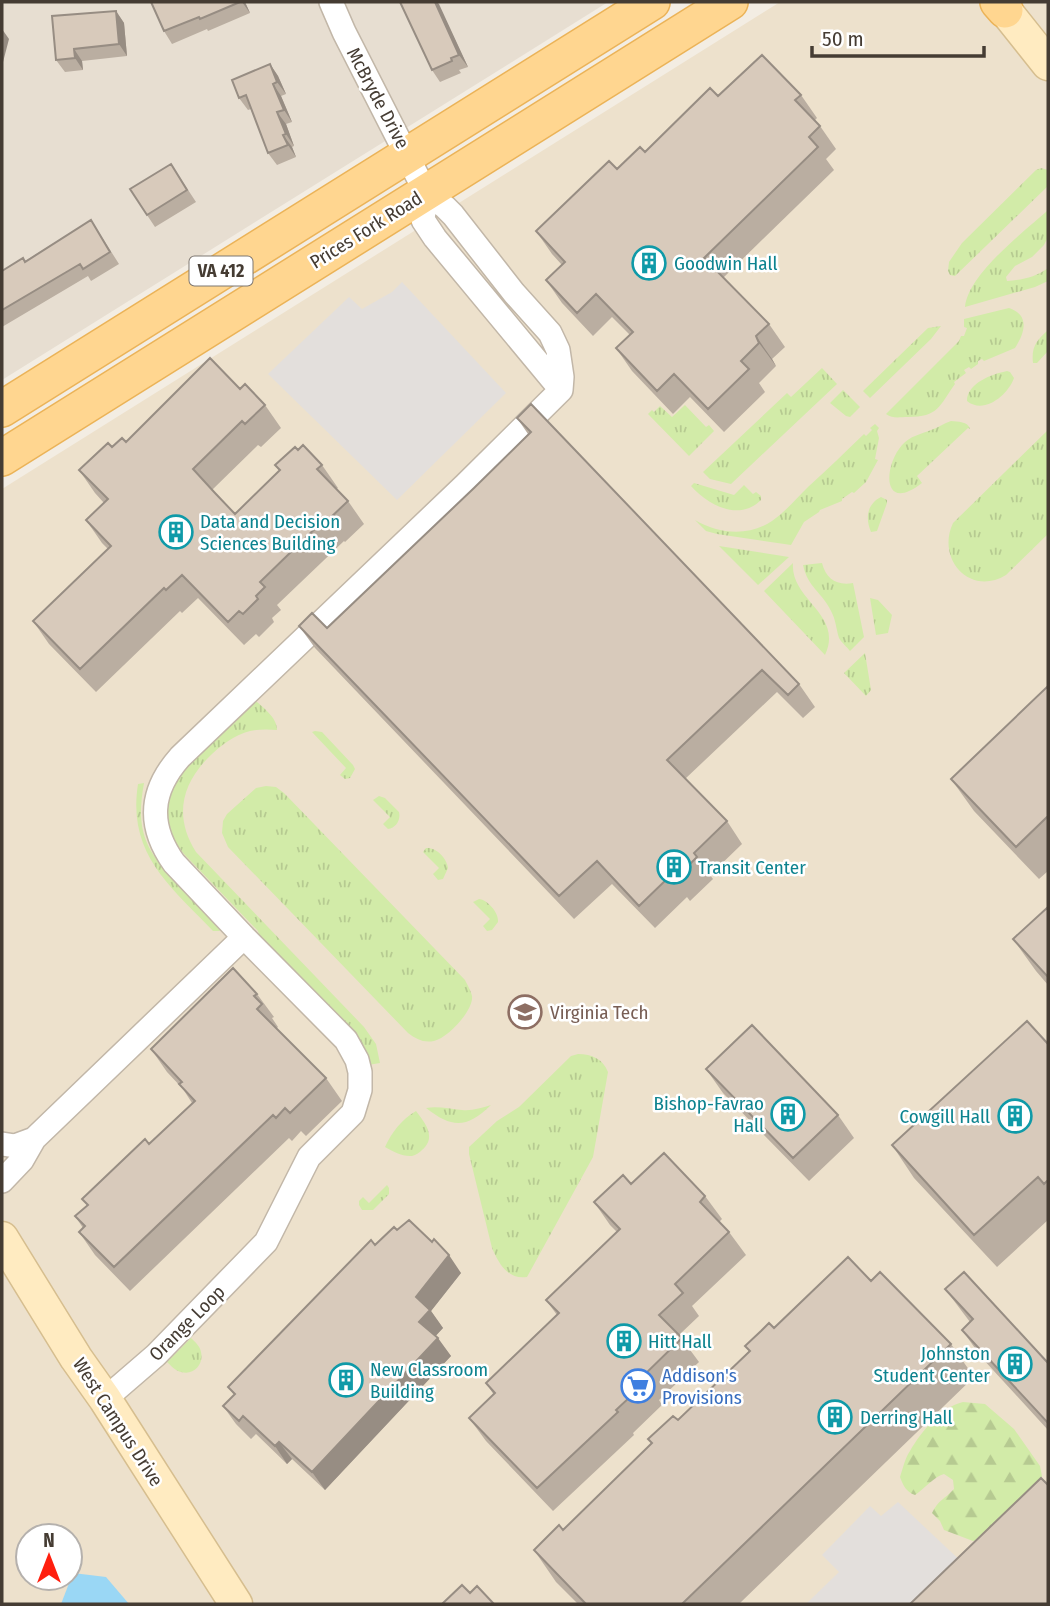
<svg xmlns="http://www.w3.org/2000/svg" width="1050" height="1606" viewBox="0 0 1050 1606" font-family="'Fira Sans Condensed',sans-serif">
	<style>
		.residential { fill: #e7ded1 }
		.education { fill: #ede1cc; fill-rule: evenodd }
		.grass { fill: url(#grass-tufts) }
		.forest { fill: url(#forest-firs) }
		.parking { fill: #e3dfdc }
		.water { fill: #9ad7f5 }
		.lines { fill: none; stroke-linecap: round; stroke-linejoin: round }
		.street-casing { stroke: #c2b7a8; stroke-width: 26 }
		.secondary-casing { stroke: #d6be8f; stroke-width: 35 }
		.primary-casing { stroke: #ebb358; stroke-width: 38 }
		.street { stroke: #fff; stroke-width: 23 }
		.secondary { stroke: #ffebc1; stroke-width: 32 }
		.primary { stroke: #ffd690; stroke-width: 35 }
		.wall { fill: #baaea1 }
		.shaded-wall { fill: #978d83 }
		.building { fill: #d8cabb; stroke: #978d83; stroke-width: 2 }
		.labels { text-anchor: middle; dominant-baseline: central; stroke-width: 5; stroke-linejoin: round; paint-order: stroke }
		.shield { fill: #fff; stroke: #7d7670; stroke-width: 2 }
		.shield-label { font-size: 18px; font-weight: bold; fill: #453c33 }
		.street-label { font-size: 19px; fill: #453c33; stroke: #fff }
		.culture-label { font-size: 19px; fill: #0d838f; stroke: #fff; text-anchor: start }
		.education-label { font-size: 19px; fill: #785e54; stroke: #fff; text-anchor: start }
		.shop-label { font-size: 19px; fill: #366cbe; stroke: #fff; text-anchor: start }
	</style>
	<defs>
		<pattern id="grass-tufts" width="24" height="20" patternUnits="userSpaceOnUse" patternTransform="scale(1.75)"><rect width="24" height="20" fill="#d2eba8"/><path d="M3 7l-1-3M5 7V3M7 7l1-3M15 17l-1-3M17 17v-4M19 17l1-3" fill="none" stroke="#b6ca91"/></pattern>
		<pattern id="forest-firs" width="22" height="20" patternUnits="userSpaceOnUse" patternTransform="scale(1.75)"><rect width="22" height="20" fill="#d2eba8"/><path d="M5 1l3.5 6h-7zM16 11l3.5 6h-7z" fill="#b6ca91"/></pattern>
	</defs>
	<rect width="100%" height="100%" fill="#f3ede3"/>
	<path class="residential" d="M2 2H608L2 380Z"/>
	<path class="education" d="M780 2H1048V1604H2V489ZM28 1536H70V1578H28Z"/>
	<path class="grass" d="M1041 168 1048 170V186L955 276 950 275 948 271 949 262 962 243 1036 170Z
		M1048 210V237L1044 245 1032 257 1015 266 1006 277 1007 281C1022 280 1036 277 1048 268V281L1035 287 965 307C968 274 1024 232 1048 210Z
		M1009 308C1030 315 1025 333 1015 348L984 361 982 359 978 361V364L971 369 969 367 964 370 966 373 954 382 955 384C939 406 939 417 908 417 899 417 893 419 886 414L959 341 961 336H964L967 328 964 327V319Z
		M941 326 931 339 870 398 863 391 928 328Z
		M1048 330V351L1037 363H1033C1031 347 1037 340 1048 330Z
		M822 368 837 384 731 484 710 479 703 472 787 393 791 397Z
		M1007 371 1010 372 1014 378C1008 395 984 415 967 401 967 383 992 374 1007 371Z
		M843 390 860 407 850 417 846 416 830 403Z
		M685 405 706 427 709 425 714 431 689 456 648 414 652 410 654 412 660 406 672 417Z
		M951 421C958 422 968 421 970 429L968 428 917 476 922 483C882 514 883 467 902 445 910 436 921 434 931 430 938 428 944 423 951 421Z
		M875 424 879 428 877 431 879 438 875 459 878 460 866 482 854 493 852 492 842 499V501L820 510 819 512 804 522 791 545 717 534 706 531 695 520C719 534 748 537 772 521 785 512 797 498 808 487 827 470 845 452 864 434L866 436 872 430 870 428Z
		M1048 430V534L1006 575C970 597 936 559 953 523Z
		M694 483 734 495 744 485 753 494 756 492 761 496V500C739 522 708 505 691 486Z
		M881 497 887 500V503L877 531 871 532C865 518 867 504 881 497Z
		M719 546 789 557 758 585Z
		M793 563C790 600 844 614 825 655L764 591Z
		M822 563C826 579 837 586 853 583L864 637 850 651C847 647 841 642 839 638 836 629 836 620 831 611 822 592 808 588 803 565Z
		M870 598 878 600 892 615 888 633 876 635Z
		M865 653 871 690 866 696 844 673Z
		M254 699C263 708 277 717 277 730 249 727 233 735 212 754 182 782 173 816 196 852L364 1027 376 1044 380 1063 368 1065 260 940 258 931 183 853 170 834 166 817 169 791 182 769Z
		M315 731 322 732 353 765 355 769 350 778 345 779 340 775 346 768 312 732Z
		M144 783C135 833 146 851 180 886 193 899 205 913 218 926L220 931H213C170 886 127 854 138 784Z
		M266 786 276 787 284 793 465 980C467 984 471 991 472 996 474 1010 448 1038 434 1041 423 1043 416 1039 408 1033L228 847 222 833 223 821 227 814 256 788Z
		M379 796 385 798 399 812C401 820 396 828 388 829L383 824 390 817 373 800Z
		M426 848C436 847 447 858 448 868L443 879 438 880 433 874 439 868 423 852Z
		M479 899C488 900 499 913 498 922L492 930 487 931 483 926 490 919 473 902Z
		M578 1054C592 1054 603 1059 608 1072L593 1157 527 1277C508 1280 499 1264 492 1248L469 1154V1147L497 1121 519 1107 571 1056Z
		M491 1105C467 1128 453 1129 426 1108 438 1106 450 1109 462 1110 472 1111 481 1108 491 1105Z
		M416 1111C425 1123 437 1137 422 1150 420 1152 416 1155 412 1156 403 1157 392 1151 385 1147 392 1132 401 1120 416 1111Z
		M387 1185 389 1188V1194L373 1210H362L359 1205V1201L363 1197 369 1203Z
		M191 1338C195 1342 200 1346 201 1352 204 1364 194 1376 181 1372 176 1371 171 1366 167 1362Z"/>
	<path class="forest" d="M963 1402 985 1404 1014 1429 1040 1466 1042 1476 1035 1494 987 1538 973 1541 944 1530 940 1521 932 1513C938 1500 945 1499 954 1489L953 1480 944 1474C935 1476 924 1489 915 1495 906 1492 903 1485 900 1477 903 1468 905 1458 910 1451 921 1432 941 1407 963 1402Z"/>
	<path class="parking" d="M402 282 506 393 397 500 268 374 349 297 362 309 392 292Z
		M898 1502 965 1565 925 1604H806L839 1572 822 1555 870 1506 881 1516Z"/>
	<path class="water" d="M73 1573 106 1577 129 1604H61Z"/>
	<g class="lines">
		<defs>
			<path id="street" d="M426 193 423 220 435 238 561 390
				M2 1144 15 1146 34 1139
				M2 1181 22 1160 34 1139 244 937
				M105 1399 156 1355 266 1242 309 1157 353 1113 360 1090V1072L357 1060 346 1040 244 937 174 863C147 825 150 791 180 757L465 485 561 390 562 377 558 350 550 333 514 293 453 215 445 207 426 193 344 32 331 2"/>
			<path id="secondary" d="M1001 2 1005 10 1048 64
				M2 1238 76 1358 105 1399 236 1604"/>
			<path id="primary" d="M998 2 1005 10
				M2 409 652 2
				M2 458 730 2"/>
		</defs>
		<use href="#street" class="street-casing"/>
		<use href="#secondary" class="secondary-casing"/>
		<use href="#primary" class="primary-casing"/>
		<use href="#street" class="street"/>
		<use href="#secondary" class="secondary"/>
		<use href="#primary" class="primary"/>
	</g>
	<path class="wall" d="M151 2H245L250 13 208 31 207 29 172 44 164 31Z
		M400 2H437L468 67 459 70 461 73 440 82 432 70Z
		M116 11 124 23 127 56 82 61 83 70 65 72 56 60Z
		M270 64 278 76 286 94 281 96 292 122 286 124 294 146 292 147 296 157 277 165 268 153 251 109 248 110 239 98Z
		M801 95 817 118 815 120 820 126 836 149 826 159 834 170 723 278 769 324 785 347 772 359 776 366 759 383 765 392 724 432 690 397 673 414 632 371 616 348 630 335 612 317 593 336 562 303 546 280 562 265 552 254 536 231 617 169 645 152 718 96Z
		M171 164 196 202 155 227 147 215Z
		M91 220 119 264 91 281 88 276 2 327V271L25 261Z
		M240 389 265 405 281 428 261 447 258 445 212 490 235 514 279 471 275 465 298 450 322 465 338 488 336 489 348 501 364 524 345 542 344 541 277 605 281 610 272 618 274 622 259 637 256 634 244 645 198 598 182 613 180 611 96 692 49 644 33 621 108 549 102 543 86 520 104 503 95 493 79 470 112 447 126 442Z
		M517 418 799 684 815 707 803 718 777 692 685 779 727 821 742 844 710 875 713 879 690 901 687 897 655 928 612 884 574 919 315 648 299 626 327 628 474 488 528 434Z
		M1048 686V871L1039 879 974 811 951 779Z
		M1048 907V985L1036 971 1013 939Z
		M257 994 274 1017 272 1018 278 1027 276 1029 326 1078 342 1101 306 1136 301 1131 292 1141 289 1138 130 1291 95 1255 79 1232 83 1228 75 1216 87 1205 82 1199 149 1144 192 1103 183 1089 167 1072 151 1049Z
		M1048 1044V1220L997 1267 914 1178 892 1145Z
		M706 1069 838 1115 854 1138 809 1181 723 1093Z
		M631 1184 705 1196 722 1219 719 1222 729 1232 746 1255 692 1306 699 1316 679 1335 699 1362 659 1400 662 1405 633 1433 634 1435 553 1511 486 1441 469 1418 494 1395 486 1383 557 1315 546 1300 617 1232 610 1225 594 1202Z
		M397 1230 461 1273 431 1311 443 1328 435 1336 451 1356 325 1490 292 1459 287 1464 256 1434 251 1439 236 1424 223 1406 234 1395 228 1387 375 1245Z
		M871 1281 951 1344 974 1377 739 1604H578L556 1582 534 1550 563 1530 652 1444 648 1439 678 1420 749 1351 745 1346 774 1328Z
		M945 1289 1048 1363V1430L982 1358 962 1330 970 1322Z"/>
	<path class="shaded-wall" d="M242 2H245L250 13Z
		M435 2H437L439 4 468 67 459 55Z
		M116 11 124 23 127 56 119 44Z
		M2 29 9 39 2 66Z
		M74 49 82 61 83 70 75 58Z
		M270 64 278 76 286 94 277 82Z
		M273 84 281 96 292 122 284 110Z
		M277 112 286 124 294 146 286 134Z
		M283 135 292 147 296 157 288 145Z
		M756 336 772 359 776 366 759 343Z
		M449 1255 461 1273 431 1311 443 1328 432 1340 419 1322 416 1297Z
		M438 1338 451 1356 325 1490 312 1472Z
		M279 1442 292 1459 287 1464 275 1446Z"/>
	<path class="building" d="M151 2H240L200 19 199 17 164 31Z
		M400 2H435L459 55 451 58 452 61 432 70Z
		M116 11 119 44 74 49 75 58 56 60 52 16Z
		M762 55 801 95 795 100 820 126 809 137 818 147 704 258 769 324 756 336 759 343 741 361 749 369 708 409 674 374 657 391 616 348 633 332 596 294 577 313 546 280 565 262 536 231 609 161 617 169 640 147 645 152 710 88 718 96Z
		M270 64 277 82 273 84 284 110 277 112 286 134 283 135 288 145 268 153 246 95 239 98 232 80Z
		M171 164 187 190 147 215 130 189Z
		M91 220 110 252 83 269 80 264 2 310V271L23 258 25 262Z
		M210 358 240 389 245 384 265 405 245 424 242 421 193 469 215 493 235 514 280 470 275 465 295 447 298 450 303 445 322 465 317 469 348 501 329 519 327 517 260 582 265 587 256 596 258 599 243 614 239 611 228 622 182 575 166 590 164 588 80 669 33 621 111 546 86 520 108 499 79 470 108 443 112 447 122 438 126 442Z
		M531 404 799 684 788 695 762 670 667 760 727 821 694 853 697 857 686 868 675 878 671 875 639 906 597 861 559 896 299 626 312 613 327 628 474 488 531 432 517 418Z
		M1048 686V816L1016 847 951 779Z
		M1048 907V977L1013 939Z
		M233 968 257 994 254 996 262 1004 257 1009 326 1078 290 1113 285 1108 276 1118 273 1115 114 1267 79 1232 85 1226 75 1216 88 1205 82 1199 145 1139 149 1144 195 1101 179 1084 182 1082 151 1049Z
		M1027 1021 1048 1044V1180L1044 1184 1038 1177 974 1235 892 1145Z
		M752 1025 838 1115 793 1158 706 1069Z
		M664 1153 705 1196 700 1202 729 1232 675 1284 683 1293 659 1315 682 1338 642 1377 646 1382 616 1410 618 1412 537 1488 469 1418 495 1393 486 1383 559 1313 546 1300 620 1229 594 1202 623 1175 631 1184Z
		M409 1220 432 1242 434 1239 449 1255 416 1297 430 1310 419 1322 438 1338 312 1472 279 1442 275 1446 243 1416 239 1421 223 1406 235 1394 228 1387 371 1240 375 1245 394 1227 397 1230Z
		M848 1257 871 1281 880 1272 951 1344 682 1604H586L534 1550 559 1525 563 1530 652 1443 648 1439 673 1416 678 1420 750 1351 745 1346 761 1331 769 1323 774 1328Z
		M964 1272 1048 1363V1423L962 1330 973 1319 945 1289Z
		M1041 1478 1048 1485V1604H910Z
		M462 1585 470 1593 477 1586 494 1604H442Z"/>
	<defs>
		<symbol id="building-ring" viewBox="-11 -11 22 22"><circle r="9.5" fill="#fff" stroke="#0f9aa8" stroke-width="1.5"/><path d="M-4-6H4V6H1V3H-1V6H-4ZM-2.5-4.3h1.7v1.8h-1.7ZM.8-4.3h1.7v1.8H.8ZM-2.5-1h1.7V.8h-1.7ZM.8-1h1.7V.8H.8Z" fill="#0f9aa8"/></symbol>
		<symbol id="university-ring" viewBox="-11 -11 22 22"><circle r="9.5" fill="#fff" stroke="#8d6e63" stroke-width="1.5"/><path d="M0-5L7-2L0 1L-7-2ZM-4 1L0 2.5L4 1V4Q0 6-4 4Z" fill="#8d6e63"/></symbol>
		<symbol id="supermarket-ring" viewBox="-11 -11 22 22"><circle r="9.5" fill="#fff" stroke="#3f7fe0" stroke-width="1.5"/><path d="M-6-5.5h2.5l.6 2H6L4.5 2H-2.5L-4.4-4H-6ZM-1.5 3.2a1.3 1.3 0 1 0 .1 0ZM3 3.2a1.3 1.3 0 1 0 .1 0Z" fill="#3f7fe0"/></symbol>
	</defs>
	<g fill-rule="evenodd">
		<use href="#building-ring" x="630" y="244" width="38" height="38"/>
		<use href="#building-ring" x="157" y="513" width="38" height="38"/>
		<use href="#building-ring" x="655" y="848" width="38" height="38"/>
		<use href="#university-ring" x="506" y="993" width="38" height="38"/>
		<use href="#building-ring" x="769" y="1095" width="38" height="38"/>
		<use href="#building-ring" x="996" y="1097" width="38" height="38"/>
		<use href="#building-ring" x="605" y="1322" width="38" height="38"/>
		<use href="#building-ring" x="996" y="1345" width="38" height="38"/>
		<use href="#building-ring" x="327" y="1361" width="38" height="38"/>
		<use href="#supermarket-ring" x="619" y="1367" width="38" height="38"/>
		<use href="#building-ring" x="816" y="1398" width="38" height="38"/>
	</g>
	<g class="labels">
		<rect class="shield" x="189.5" y="256.5" width="63" height="29" rx="5"/>
		<g class="shield-label">
			<text x="221" y="271">VA 412</text>
		</g>
		<g class="street-label">
			<text transform="translate(378 98) rotate(62)">McBryde Drive</text>
			<text transform="translate(366 230) rotate(-32)">Prices Fork Road</text>
			<text transform="translate(187 1323) rotate(-45)">Orange Loop</text>
			<text transform="translate(118 1422) rotate(57)">West Campus Drive</text>
		</g>
		<g class="culture-label">
			<text x="674" y="263">Goodwin Hall</text>
			<text x="200" y="521">Data and Decision<tspan x="200" dy="22">Sciences Building</tspan></text>
			<text x="698" y="867">Transit Center</text>
			<text x="764" y="1103" text-anchor="end">Bishop-Favrao<tspan x="764" dy="22">Hall</tspan></text>
			<text x="990" y="1116" text-anchor="end">Cowgill Hall</text>
			<text x="648" y="1341">Hitt Hall</text>
			<text x="990" y="1353" text-anchor="end">Johnston<tspan x="990" dy="22">Student Center</tspan></text>
			<text x="370" y="1369">New Classroom<tspan x="370" dy="22">Building</tspan></text>
			<text x="860" y="1417">Derring Hall</text>
		</g>
		<g class="education-label">
			<text x="550" y="1012">Virginia Tech</text>
		</g>
		<g class="shop-label">
			<text x="662" y="1375">Addison's<tspan x="662" dy="22">Provisions</tspan></text>
		</g>
	</g>
	<rect width="1050" height="1606" fill="none" stroke="#453c33" stroke-width="7"/>
	<g transform="translate(49 1557)"><circle r="33" fill="#ffffff" stroke="#b5b1ad" stroke-width="2"/>
	<path d="M0-5L12 26L0 18L-12 26Z" fill="#ff1f0e"/>
	<text y="-10" font-size="19" font-weight="bold" text-anchor="middle" fill="#453c33">N</text>
	</g>
	<path d="M812 46v10h172v-10" fill="none" stroke="#453c33" stroke-width="3.5"/>
	<text x="822" y="46" font-size="21" fill="#453c33" stroke="#ffffff" stroke-width="5" paint-order="stroke">50 m</text>
</svg>
